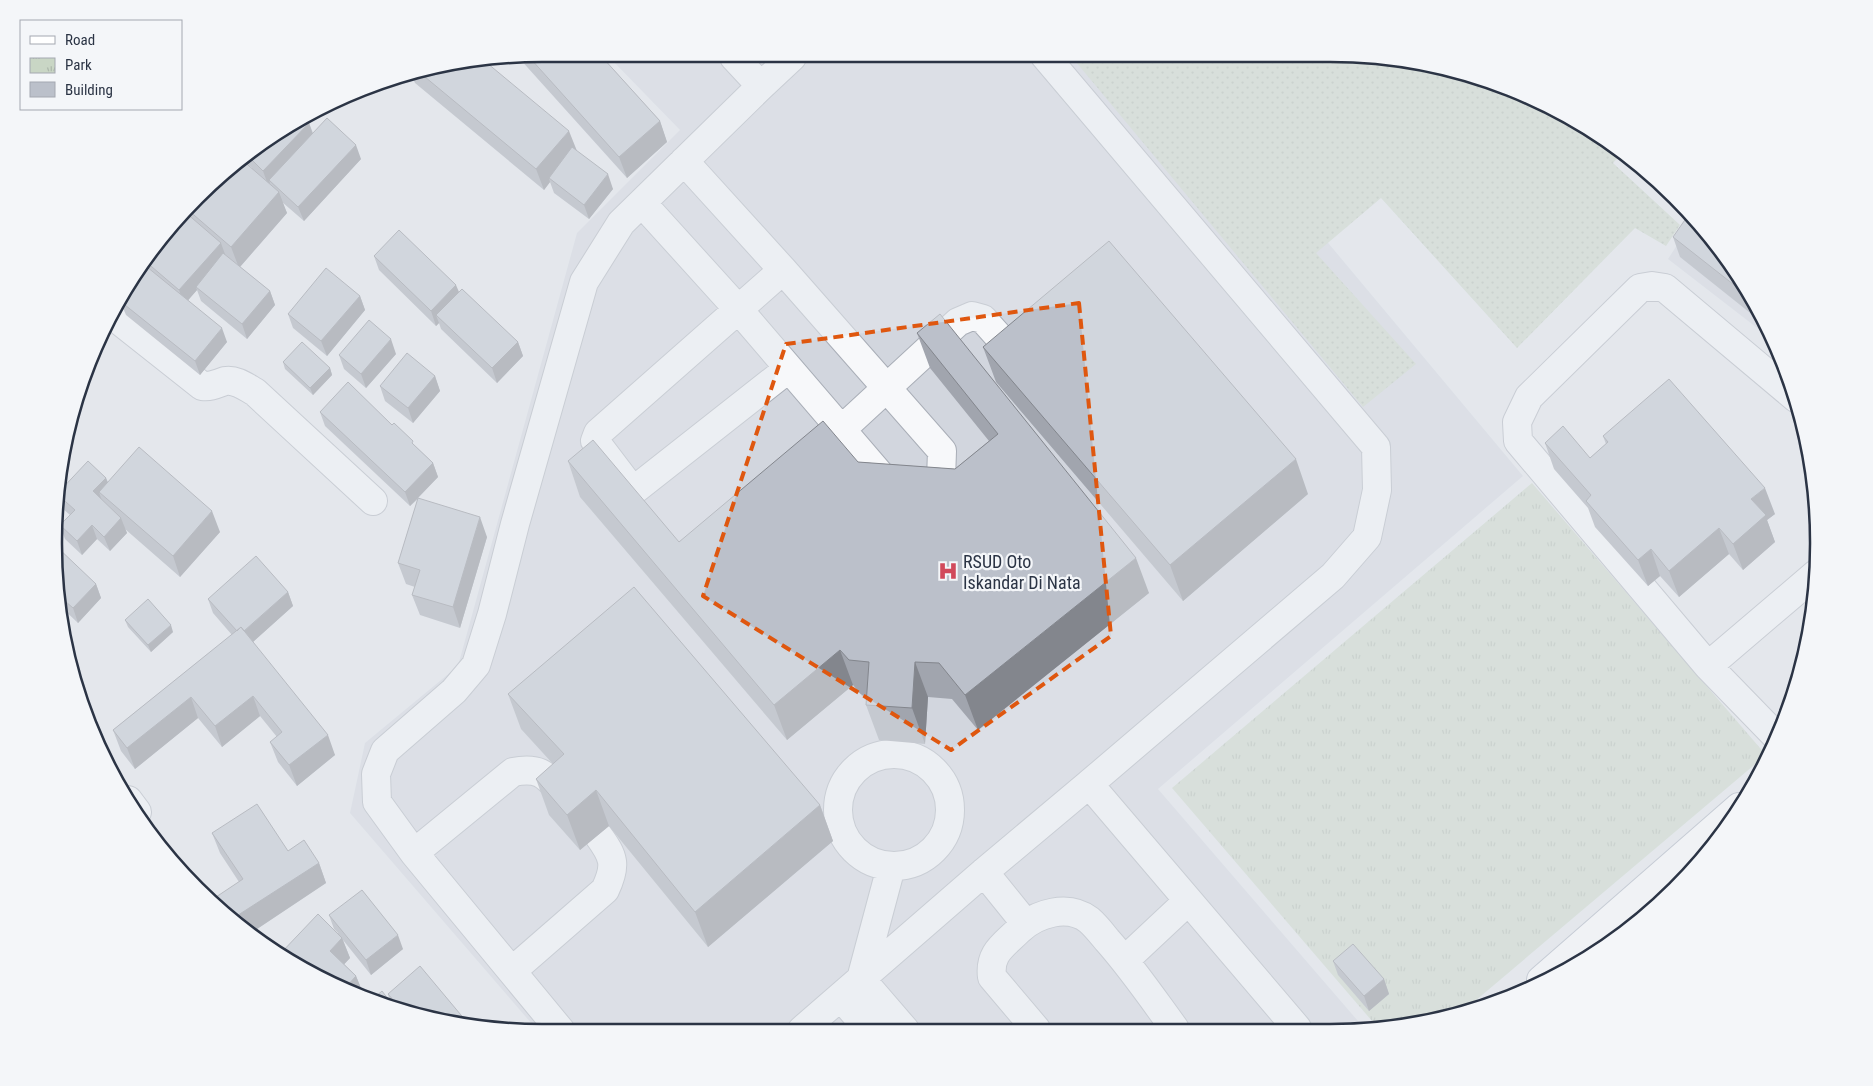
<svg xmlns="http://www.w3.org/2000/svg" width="1873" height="1086" viewBox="0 0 1873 1086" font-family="'Roboto Condensed',sans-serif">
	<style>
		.built { fill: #d2d6de }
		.grass { fill: url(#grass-dots) }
		.park { fill: url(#park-tufts) }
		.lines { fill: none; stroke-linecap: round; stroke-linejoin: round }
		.minor-casing { stroke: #a9aeb7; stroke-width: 30 }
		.major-casing { stroke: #a3abb8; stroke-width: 30 }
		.minor { stroke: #f7f8fa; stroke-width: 28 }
		.major { stroke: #fff; stroke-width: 28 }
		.wall { fill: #a1a5ae }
		.shaded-wall { fill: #83868d }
		.building { fill: #bbc0ca; stroke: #83868d }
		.marked { fill: none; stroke: #df570f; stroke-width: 4; stroke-dasharray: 10 6; stroke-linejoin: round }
		.labels { text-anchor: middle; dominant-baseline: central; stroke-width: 4.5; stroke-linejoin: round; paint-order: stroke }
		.poi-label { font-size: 18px; fill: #2b3445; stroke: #f4f6f9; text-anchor: start }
		.rim { fill: none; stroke: #2b3445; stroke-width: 2.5 }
	</style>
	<defs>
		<pattern id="grass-dots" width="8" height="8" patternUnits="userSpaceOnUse" patternTransform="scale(1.25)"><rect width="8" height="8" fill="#c9d6c5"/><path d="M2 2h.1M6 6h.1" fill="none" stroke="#adb8ab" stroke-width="1.8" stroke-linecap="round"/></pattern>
		<pattern id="park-tufts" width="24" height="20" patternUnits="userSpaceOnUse" patternTransform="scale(1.25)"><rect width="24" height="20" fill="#c9d6c5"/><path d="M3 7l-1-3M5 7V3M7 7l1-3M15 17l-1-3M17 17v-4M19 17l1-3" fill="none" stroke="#adb8ab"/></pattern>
	</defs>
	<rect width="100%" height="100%" fill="#e4e7ec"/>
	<path class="built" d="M1171 55 1523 476 1158 789 1364 1028 538 1031 350 813 365 743 458 666 577 233 680 130 610 58Z
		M1694 219 1769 327 1774 341 1668 259Z"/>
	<path class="grass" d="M1362 55 1457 71 1575 119 1622 153 1613 163 1680 225 1666 246 1635 228 1517 348 1381 198 1316 253 1416 364 1363 407 1071 56Z"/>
	<path class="park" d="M1532 483 1766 755 1462 1012 1394 1028H1378L1172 788Z"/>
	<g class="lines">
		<defs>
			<path id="minor" d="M1045 56 1376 447 1377 490 1367 537 1333 576 1089 784 1297 1028
				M761 86 792 57
				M642 203 738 309 889 485 918 494 941 479 942 451 783 270 684 161
				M783 270 598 433 595 441 633 491 788 369
				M111 314 202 386C212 387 216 384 225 381 236 379 246 387 255 392L373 501
				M828 442 958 322 972 316 983 319 1008 347
				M1708 666 1816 574
				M1777 737 1708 666 1518 441 1517 422 1529 397 1640 288 1652 286 1665 288 1796 398
				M838 810a56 56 0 1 1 112 0a56 56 0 1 1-112 0Z
				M128 800 137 812
				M414 853 513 772C544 766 547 778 567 798
				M984 872 1026 924
				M1125 960 1188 901
				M512 971 605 890C617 865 614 857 598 835
				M861 979 891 867
				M861 979 905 1030
				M841 997 869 1030
				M1036 1029 992 977C989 953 1003 946 1019 930 1037 913 1068 904 1089 920 1096 926 1102 934 1107 940 1132 968 1153 999 1175 1029
				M802 1030 984 872 1089 784
				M561 1031 414 853 377 802 376 774 385 751 454 691 476 665 492 614 515 524 584 282 621 223 761 86 734 57"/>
			<path id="major" d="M1541 980 1739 807"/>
		</defs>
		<use href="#minor" class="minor-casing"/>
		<use href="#major" class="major-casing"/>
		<use href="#minor" class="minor"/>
		<use href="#major" class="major"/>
	</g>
	<path class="wall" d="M479 58 576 151 613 189 589 219 554 193 550 182 544 190 415 83 411 74Z
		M519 58H603L660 121 667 142 627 178Z
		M304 118 309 123 313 133 361 159 304 221 282 202 287 213 240 267 270 291 275 305 247 339 201 301 197 290 188 300 227 342 200 375 126 315 120 301 145 270 140 266 197 197 252 168 241 158 245 155Z
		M1673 237 1718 245 1769 328 1680 257Z
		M374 256 459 292 518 342 523 356 497 383 441 329 439 323 436 326 379 270Z
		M360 296 365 310 327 356 293 328 288 314Z
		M917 333 1149 593 978 730 952 699 928 697 925 744 879 740 866 705 867 696H862L853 685 787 740 580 497 568 461 679 542 858 462 955 469 989 441 930 368Z
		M983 347 1308 494 1183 601 996 382Z
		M396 354 366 388 344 369 339 355Z
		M283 362 330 368 332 375 313 395 285 369Z
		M435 376 440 391 413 423 385 401 380 386Z
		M320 412 414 445 433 463 438 477 418 498 487 537 460 628 420 615 412 595 415 587 406 584 398 563 418 499 410 506 325 426Z
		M1603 436 1775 514 1767 520 1775 542 1743 570 1729 554 1679 597 1660 576 1648 586 1595 527 1588 508 1554 469 1545 443 1590 458 1606 444Z
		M106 478 108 482 220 532 180 577 125 529 127 533 110 551 97 539 82 555 65 539 60 525 70 515 62 508 57 494Z
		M55 575 96 584 101 598 78 623 59 605Z
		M288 592 293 606 253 642 335 755 297 786 278 762 270 742 277 737 260 716 222 747 198 718 135 769 121 751 113 730 232 635 213 613 208 599Z
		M125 620 173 632 151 652 128 627Z
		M508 694 820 805 833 841 708 947 609 826 580 850 549 815 536 779 553 764 521 729Z
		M212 833 288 851 319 863 326 883 251 933 221 911 239 882 220 853Z
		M329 915 403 949 371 975 343 940 350 958 344 964 356 976 363 993 298 967 338 933 334 929Z
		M1333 961 1384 979 1389 994 1369 1011 1338 975Z
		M388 994 416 1016 374 998 390 1001Z"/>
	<path class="shaded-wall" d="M660 121 667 142 627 178 619 157Z
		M309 123 314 138 269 180 270 183 268 185 263 171Z
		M569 131 577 151 549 178 550 182 544 190 536 169Z
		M356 145 361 159 304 221 298 207Z
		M608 174 613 189 589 219 584 205Z
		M279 192 287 213 239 268 231 247Z
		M221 243 226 257 196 287 197 290 184 305 179 290Z
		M456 285 462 299 436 315 439 323 436 326 431 311Z
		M270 291 275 305 247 339 242 324Z
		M360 296 365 310 327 356 321 341Z
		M222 328 227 342 200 375 195 361Z
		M391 339 396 354 366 388 361 374Z
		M518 342 523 356 497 383 492 368Z
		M330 368 332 375 313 395 310 388Z
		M435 376 440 391 413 423 408 408Z
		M1296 459 1308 494 1183 601 1170 565Z
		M433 463 438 477 410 506 405 492Z
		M106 478 111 492H99L102 501 93 491Z
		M1765 488 1775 514 1767 520 1775 542 1743 570 1733 544 1751 499Z
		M212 511 220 532 180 577 173 556Z
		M480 517 487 537 460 628 453 607Z
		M121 518 127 533 110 551 104 537Z
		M92 525 97 539 82 555 77 541Z
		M1719 528 1729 554 1679 597 1669 571Z
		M1651 549 1660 576 1648 586 1638 560Z
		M1136 558 1149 593 978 730 965 695Z
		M96 584 101 598 78 623 73 608Z
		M288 592 293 606 245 649 240 635Z
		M171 625 173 632 151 652 148 645Z
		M840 650 853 685 787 740 774 705Z
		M915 662 928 697 925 744 912 708Z
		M253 696 260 716 222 747 215 726Z
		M191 697 198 718 135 769 127 748Z
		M328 735 335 755 297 786 289 765Z
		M596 790 609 826 580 850 567 815Z
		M820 805 833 841 708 947 695 912Z
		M319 863 326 883 251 933 232 919Z
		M398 935 403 949 371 975 366 960Z
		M342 938 350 958 337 972 330 951Z
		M356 976 363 993 346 987Z
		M1384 979 1389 994 1369 1011 1364 996Z"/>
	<path class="building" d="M479 58H481L569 131 536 169 419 72Z
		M530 58H603L660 121 619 157Z
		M304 118 309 123 263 171 246 154Z
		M327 118 356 145 298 207 269 180Z
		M572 147 608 174 584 205 549 178Z
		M241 159 279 192 231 247 187 209 197 197Z
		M185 212 221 243 179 290 145 261Z
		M1689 214 1718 245 1752 299 1673 237Z
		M399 230 456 285 431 311 374 256Z
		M1109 241 1296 459 1170 565 983 347Z
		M223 253 270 291 242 324 196 287Z
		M147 267 222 328 195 361 120 301Z
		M326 268 360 296 321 341 288 314Z
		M462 289 518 342 492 368 436 315Z
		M940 314 1136 558 965 695 939 663 915 662 912 708 866 705 869 662 849 660 840 650 774 705 568 461 593 440 679 542 823 421 858 462 955 469 998 434 917 333Z
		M369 320 391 339 361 374 339 355Z
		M302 342 330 368 310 388 283 362Z
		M407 353 435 376 408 408 380 386Z
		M1669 379 1765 488 1751 499 1766 515 1733 544 1719 528 1669 571 1651 549 1638 560 1586 501 1591 495 1545 443 1563 426 1590 458 1608 442 1603 436Z
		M348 382 392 425 394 423 413 441 412 443 433 463 405 492 320 412Z
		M139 447 212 511 173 556 99 492Z
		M88 461 106 478 93 491 121 518 104 537 92 525 77 541 60 525 75 510 57 494Z
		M418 498 480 517 453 607 412 595 420 570 398 563Z
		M56 546 96 584 73 608 57 594 55 575Z
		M256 556 288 592 244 631 241 627 237 631 208 599Z
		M634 587 820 805 695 912 596 790 567 815 536 779 564 754 508 694Z
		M148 599 171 625 148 645 125 620Z
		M241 627 328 735 289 765 270 742 282 732 253 696 215 726 191 697 127 748 113 730Z
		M257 804 288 851 304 840 319 863 232 919 221 911 210 901 243 879 212 833Z
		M362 890 398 935 366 960 329 915Z
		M318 914 342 938 330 951 356 976 346 987 298 967 280 954Z
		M1353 944 1384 979 1364 996 1333 961Z
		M420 966 466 1021 464 1023 416 1016 401 1009 388 994Z
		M382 991 394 1007 374 998Z"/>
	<path d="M0 0H1873V1086H0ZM1079 303 1111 636 951 750 703 596 786 344Z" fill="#e4e7ec" fill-opacity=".55" fill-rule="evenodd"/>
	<path class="marked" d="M1079 303 1111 636 951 750 703 596 786 344Z"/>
	<defs>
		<symbol id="hospital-bare" viewBox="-9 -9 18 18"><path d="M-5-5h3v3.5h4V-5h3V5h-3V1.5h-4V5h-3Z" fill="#d1495b" stroke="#f4f6f9" stroke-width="2.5" paint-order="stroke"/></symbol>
	</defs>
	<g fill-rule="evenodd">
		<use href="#hospital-bare" x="934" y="557" width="28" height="28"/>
	</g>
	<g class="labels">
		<g class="poi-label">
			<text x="963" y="561">RSUD Oto<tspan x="963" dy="21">Iskandar Di Nata</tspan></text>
		</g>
	</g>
	<path d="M0 0H1873V1086H0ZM542 62H1330A480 480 0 0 1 1810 542V544A480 480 0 0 1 1330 1024H542A480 480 0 0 1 62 544V542A480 480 0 0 1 542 62Z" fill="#f4f6f9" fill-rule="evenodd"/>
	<path class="rim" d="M542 62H1330A480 480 0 0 1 1810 542V544A480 480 0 0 1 1330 1024H542A480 480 0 0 1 62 544V542A480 480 0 0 1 542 62Z"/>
	<rect x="20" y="20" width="162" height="90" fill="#f4f6f9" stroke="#a4a8b1"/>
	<rect x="30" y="36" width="25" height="8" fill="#ffffff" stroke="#a4a8b1"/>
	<text x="65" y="45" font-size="15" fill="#2b3445">Road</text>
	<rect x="30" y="58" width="25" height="15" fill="url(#park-tufts)" stroke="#a4a8b1"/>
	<text x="65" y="70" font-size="15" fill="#2b3445">Park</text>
	<rect x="30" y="82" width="25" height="15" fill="#bbc0ca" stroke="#a4a8b1"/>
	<text x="65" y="95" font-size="15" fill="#2b3445">Building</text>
</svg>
